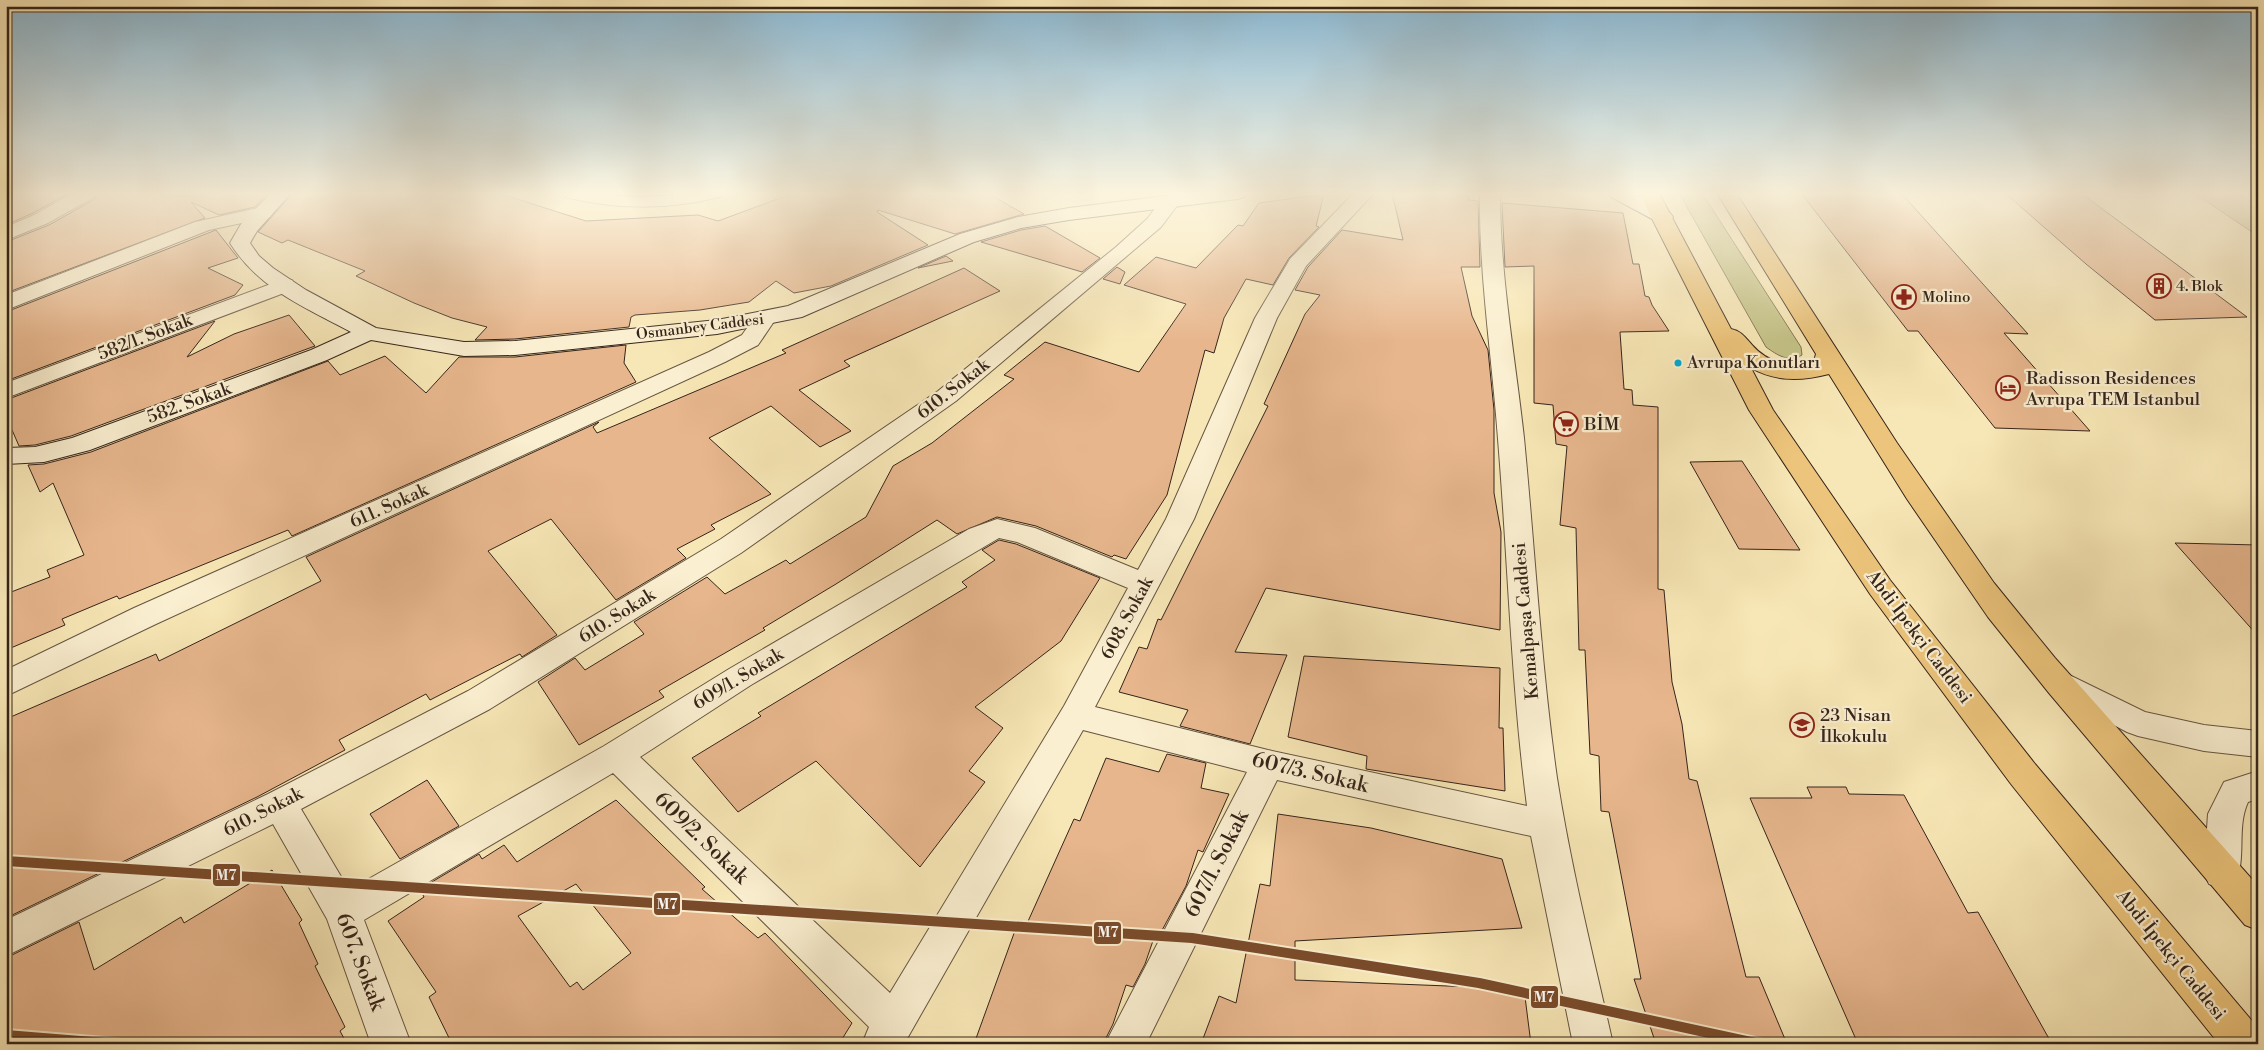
<svg xmlns="http://www.w3.org/2000/svg" width="2264" height="1050" viewBox="0 0 2264 1050" font-family="'Libre Bodoni',serif">
	<style>
		.green { fill: #c5c388; stroke: #7d7451 }
		.building { fill: #e7b68d; stroke: #35241a; fill-rule: evenodd }
		.lines { fill: none; stroke-linecap: round; stroke-linejoin: round }
		.street-casing { stroke: #665541; stroke-width: 2 }
		.secondary-casing { stroke: #35241a; stroke-width: 2 }
		.primary-casing { stroke: #35241a; stroke-width: 2 }
		.street { fill: #faefd0; fill-rule: evenodd }
		.secondary { fill: #faefd0; fill-rule: evenodd }
		.primary { fill: #ecc47b; fill-rule: evenodd }
		.metro-1-casing { stroke: #faefd0; stroke-width: 14 }
		.metro-1 { stroke: #7a4b2a; stroke-width: 10 }
		.bus-dot { fill: #00a9ce; stroke: #faefd0; stroke-width: 2 }
		.labels { text-anchor: middle; dominant-baseline: central; stroke-width: 4.5; stroke-linejoin: round; paint-order: stroke }
		.far-poi-label { font-size: 15px; fill: #35241a; stroke: #faefd0; text-anchor: start }
		.far-street-label { font-size: 15px; fill: #35241a; stroke: #faefd0 }
		.bus-label { font-size: 17px; fill: #35241a; stroke: #faefd0; text-anchor: start }
		.street-label { font-size: 18px; fill: #35241a; stroke: #faefd0 }
		.poi-label { font-size: 18px; fill: #35241a; stroke: #faefd0; text-anchor: start }
		.near-street-label { font-size: 21px; fill: #35241a; stroke: #faefd0 }
		.line-badge { stroke: #faefd0; stroke-width: 2 }
		.badge-label { font-size: 14px; text-anchor: middle; font-weight: bold; fill: #fff }
	</style>
	<rect width="100%" height="100%" fill="#f8e7b6"/>
	<filter id="stains"><feTurbulence type="fractalNoise" baseFrequency=".004" numOctaves="4"/><feColorMatrix values="0 0 0 0 .2 0 0 0 0 .09 0 0 0 0 .02 0 0 0 .5 -.17"/></filter>
	<radialGradient id="worn" r=".72"><stop offset=".6" stop-color="#630" stop-opacity="0"/><stop offset="1" stop-color="#630" stop-opacity=".3"/></radialGradient>
	<path class="green" d="M1679 193H1702L1801 347 1802 355C1789 363 1777 355 1766 347Z
		M2194 193H2258V236Z"/>
	<path class="building" d="M6 193H69L33 213 6 225Z
		M98 193H268L255 207 219 215 191 202 205 218 6 293V242L49 225 95 199Z
		M293 193H498L586 221 698 215 718 221 794 193H987L1024 214 955 234 878 210 877 212 928 245 831 286 794 293 776 281 749 302 700 310 635 315 631 317 629 327 515 339 475 340 487 327 452 318 414 303 356 276 365 271 288 240 282 243 258 232Z
		M1392 193H1469V200L1478 201 1480 267H1461L1472 316 1488 350 1494 410V493L1501 532 1500 630 1266 588 1235 652 1287 655 1250 744 1180 726 1188 710 1119 692 1139 647 1147 649 1158 619 1161 620 1268 406 1264 404 1305 314 1320 295 1295 290 1308 267 1342 230 1403 240Z
		M1801 193H1901L2028 334 2004 333 2090 431 1995 428 1918 331H1908Z
		M2005 193H2081L2247 317 2155 320 2086 264Z
		M1324 194 1316 226 1319 227 1289 258 1273 285 1246 279 1224 318 1214 353 1205 350 1167 495 1126 559 1114 555 1112 557 1036 526 997 517 957 534 937 520 836 584 763 628 765 630 659 691 664 697 579 745 538 682 575 658 585 670 644 634 634 622 707 577 725 594 786 560 790 564 866 517 893 466 932 443 1014 379 1004 375 1045 342 1139 372 1186 304 1124 285 1156 257 1196 268 1238 225 1243 226 1259 203Z
		M1502 203 1623 213 1633 264H1639L1645 296 1649 297 1652 305 1669 331 1620 332 1624 389 1632 390 1633 405 1658 407V589L1664 590 1672 682 1682 724 1689 779 1697 781 1746 977H1759L1787 1044H1656L1634 979H1641L1609 812 1601 811 1599 756 1590 754 1585 650H1579L1576 528 1560 525 1567 446 1556 444 1553 405 1534 403V266L1505 267Z
		M1045 226 1100 258 1082 272 981 242 1021 230Z
		M216 230 238 258 208 268 243 285 235 295 6 381V312Z
		M946 256 953 261 918 268Z
		M1117 267 1125 272 1120 284 1103 279Z
		M964 268 1000 291 844 361 850 366 799 390 851 431 820 447 771 406 709 438 771 494 711 525 715 529 677 549 686 558 616 600 551 519 488 551 557 635 522 657 520 654 430 700 426 694 339 740 345 750 257 797 6 918V719L156 654 159 661 321 581 306 557 599 422 593 427 597 433 786 353 782 350Z
		M289 315 315 346 71 436 35 445 19 446 6 416V400L215 321 187 357 234 334Z
		M626 345 624 363 636 382 292 536 288 530 119 599 117 596 62 619 65 625 6 650V594L50 577 47 570 84 555 53 483 40 492 28 465 44 464 91 452 328 361 340 375 385 356 426 393 459 357H515Z
		M1742 461 1800 550 1739 549 1690 462Z
		M999 540 1016 544 1100 578 1061 641 975 707 1003 728 969 771 985 782 920 867 816 761 738 812 692 758 761 716 758 713 967 587 962 582 995 560 982 550Z
		M2175 543 2258 545V636Z
		M1304 656 1500 668 1499 728H1503L1505 791 1366 769 1367 756 1288 737Z
		M1167 754 1206 763 1201 788 1229 794 1203 852 1198 850 1186 886 1160 934 1156 932 1145 964 1133 987 1126 985 1113 1024 1103 1044H974L1017 925 1025 928 1074 819 1080 821 1106 758 1159 772Z
		M427 780 459 826 400 859 370 814Z
		M1807 787H1846L1849 794 1904 795 1968 913 1978 912 2052 1044H1858L1750 798H1812Z
		M616 800 705 887 702 889 758 938 765 933 852 1023 839 1044H452L429 997 436 992 388 921 424 897 420 889 479 854 482 859 504 845 517 862ZM576 884 631 953 583 990 577 982 570 987 518 916Z
		M1278 814 1371 828 1502 859 1522 928 1295 941V980L1524 989 1531 1044H1201L1219 996 1236 1003 1260 884 1270 886Z
		M272 870 302 920 299 923 318 964 315 966 345 1027 340 1031 347 1044H6V958L79 922 94 970 181 917 184 923Z"/>
	<g class="lines">
		<defs>
			<path id="street" d="M73 193H96L94 197 48 223 6 240V227L34 215Z
				M563 193 642 197 722 193 720 197C667 210 618 210 565 197Z
				M1354 193H1374L1306 266 1277 318 1194 519 1095 707 1268 750 1527 806C1511 684 1508 561 1498 439 1492 357 1479 276 1480 193H1500C1500 276 1515 356 1524 438 1535 551 1541 665 1557 778 1571 868 1593 955 1613 1044H1573L1531 836 1277 780 1146 1044H1105L1247 772 1083 730 904 1044H862L869 1027 613 773 364 920 411 1044H371L327 919 273 824 6 956V920L268 794 468 691 721 539 938 391 1116 247 1147 219 1162 199H1176L1179 203 1161 227 956 401 741 553 490 709 301 809 349 890 604 746 729 669 969 529 997 519 1035 528 1138 570 1166 519 1255 318 1290 259ZM999 538 1017 542 1128 588 1064 706 890 993 640 757 751 685Z
				M263 207 270 209 273 213 270 217 209 230 6 310V295L195 222Z
				M284 279 292 280 295 285 292 290 6 398V383Z
				M764 313 772 315 775 320 758 345 725 362 156 624 6 696V670L134 608 709 352 742 335 756 315Z
				M2059 670 2145 712 2204 725 2258 731V757L2204 751 2138 736 2127 732 2048 690 2043 682 2048 674Z
				M2258 771V799L2248 802C2236 828 2247 858 2235 884L2222 889 2209 884 2204 873 2208 814 2224 782Z"/>
			<path id="secondary" d="M271 193H291L257 231 250 243 259 256 273 268 306 290 376 328 464 342 515 341 717 320 788 306 960 234 1018 217 1069 208 1189 193H1246L1244 197 1237 199 1069 220 1021 228 974 242 802 317 717 334 515 355 464 356 371 340 327 360 90 450 44 462 6 464V448L35 447 72 438 311 350 351 332C304 307 259 289 230 243L241 224Z
				M1609 193H1633L1670 213 1673 217 1670 221H1656L1611 197Z"/>
			<path id="primary" d="M1639 193H1659L1731 329C1741 331 1745 337 1752 345 1769 364 1789 367 1813 364L1816 354 1717 193H1736L1897 443 1994 583 2055 658 2258 886V930L2245 925 2049 693 1988 617 1907 499 1829 374C1802 381 1776 382 1751 368L1773 410 1890 580 2035 764 2258 1028V1044H2219L2011 784 1870 594 1749 410Z"/>
		</defs>
		<use href="#street" class="street-casing"/>
		<use href="#secondary" class="secondary-casing"/>
		<use href="#primary" class="primary-casing"/>
		<use href="#street" class="street"/>
		<use href="#secondary" class="secondary"/>
		<use href="#primary" class="primary"/>
		<defs>
			<path id="metro-1" d="M6 861 1192 938 1479 983 1760 1044
				M6 1035 117 1044"/>
		</defs>
		<use href="#metro-1" class="metro-1-casing"/>
		<use href="#metro-1" class="metro-1"/>
	</g>
	<linearGradient id="sky" x2="0" y2="1"><stop stop-color="#8ab8d3"/><stop offset="0.57" stop-color="#fcf4de"/><stop offset="1" stop-color="#fcf4de" stop-opacity="0"/></linearGradient>
	<rect width="2264" height="340" fill="url(#sky)"/>
	<defs>
		<symbol id="building-ring" viewBox="-11 -11 22 22"><circle r="9.5" fill="#faefd0" stroke="#8f2418" stroke-width="1.5"/><path d="M-4-6H4V6H1V3H-1V6H-4ZM-2.5-4.3h1.7v1.8h-1.7ZM.8-4.3h1.7v1.8H.8ZM-2.5-1h1.7V.8h-1.7ZM.8-1h1.7V.8H.8Z" fill="#8f2418"/></symbol>
		<symbol id="pharmacy-ring" viewBox="-11 -11 22 22"><circle r="9.5" fill="#faefd0" stroke="#8f2418" stroke-width="1.5"/><path d="M-2-6h4v4h4v4h-4v4h-4v-4h-4v-4h4Z" fill="#8f2418"/></symbol>
		<symbol id="hotel-ring" viewBox="-11 -11 22 22"><circle r="9.5" fill="#faefd0" stroke="#8f2418" stroke-width="1.5"/><path d="M-6-4.5h1.5V1H6V5H4.5V3h-9V5H-6ZM-4 0a1.8 1.8 0 1 1 3.6 0ZM.5 0V-2.5h3Q6-2.5 6 0Z" fill="#8f2418"/></symbol>
		<symbol id="supermarket-ring" viewBox="-11 -11 22 22"><circle r="9.5" fill="#faefd0" stroke="#8f2418" stroke-width="1.5"/><path d="M-6-5.5h2.5l.6 2H6L4.5 2H-2.5L-4.4-4H-6ZM-1.5 3.2a1.3 1.3 0 1 0 .1 0ZM3 3.2a1.3 1.3 0 1 0 .1 0Z" fill="#8f2418"/></symbol>
		<symbol id="school-ring" viewBox="-11 -11 22 22"><circle r="9.5" fill="#faefd0" stroke="#8f2418" stroke-width="1.5"/><path d="M0-5L7-2L0 1L-7-2ZM-4 1L0 2.5L4 1V4Q0 6-4 4Z" fill="#8f2418"/></symbol>
	</defs>
	<g fill-rule="evenodd">
		<use href="#building-ring" x="2145" y="272" width="28" height="28"/>
		<use href="#pharmacy-ring" x="1890" y="283" width="28" height="28"/>
		<use href="#hotel-ring" x="1994" y="374" width="28" height="28"/>
		<use href="#supermarket-ring" x="1552" y="410" width="28" height="28"/>
		<use href="#school-ring" x="1788" y="711" width="28" height="28"/>
	</g>
	<circle class="bus-dot" cx="1678" cy="363" r="4.5"/>
	<g class="labels">
		<g class="far-poi-label">
			<text x="2176" y="286">4. Blok</text>
			<text x="1922" y="297">Molino</text>
		</g>
		<g class="far-street-label">
			<text transform="translate(700 327) rotate(-7)">Osmanbey Caddesi</text>
		</g>
		<g class="bus-label">
			<text x="1687" y="363">Avrupa Konutları</text>
		</g>
		<g class="street-label">
			<text transform="translate(145 337) rotate(-21)">582/1. Sokak</text>
			<text transform="translate(953 389) rotate(-38)">610. Sokak</text>
			<text transform="translate(189 403) rotate(-20)">582. Sokak</text>
			<text transform="translate(389 506) rotate(-24)">611. Sokak</text>
			<text transform="translate(617 616) rotate(-32)">610. Sokak</text>
			<text transform="translate(1127 618) rotate(-62)">608. Sokak</text>
			<text transform="translate(1526 621) rotate(-95)">Kemalpaşa Caddesi</text>
			<text transform="translate(1919 637) rotate(53)">Abdi İpekçi Caddesi</text>
			<text transform="translate(738 679) rotate(-31)">609/1. Sokak</text>
			<text transform="translate(263 812) rotate(-27)">610. Sokak</text>
			<text transform="translate(2171 955) rotate(51)">Abdi İpekçi Caddesi</text>
		</g>
		<g class="poi-label">
			<text x="2026" y="378">Radisson Residences<tspan x="2026" dy="21">Avrupa TEM Istanbul</tspan></text>
			<text x="1584" y="424">BİM</text>
			<text x="1820" y="715">23 Nisan<tspan x="1820" dy="21">İlkokulu</tspan></text>
		</g>
		<g class="near-street-label">
			<text transform="translate(1310 773) rotate(13)">607/3. Sokak</text>
			<text transform="translate(701 838) rotate(44)">609/2. Sokak</text>
			<text transform="translate(1217 864) rotate(-63)">607/1. Sokak</text>
			<text transform="translate(360 962) rotate(69)">607. Sokak</text>
		</g>
	</g>
	<g class="line-badge">
		<rect x="212" y="863" width="29" height="24" rx="5" fill="#7a4b2a"/>
		<rect x="653" y="892" width="28" height="24" rx="5" fill="#7a4b2a"/>
		<rect x="1093" y="921" width="29" height="24" rx="5" fill="#7a4b2a"/>
		<rect x="1530" y="985" width="29" height="24" rx="5" fill="#7a4b2a"/>
	</g>
	<g class="badge-label">
		<text x="226" y="880">M7</text>
		<text x="667" y="909">M7</text>
		<text x="1108" y="937">M7</text>
		<text x="1544" y="1002">M7</text>
	</g>
	<rect width="2264" height="1050" fill="none" stroke="#f8e7b6" stroke-width="25"/>
	<rect x="8" y="8" width="2249" height="1035" fill="none" stroke="#35241a" stroke-width="2.5"/>
	<rect x="12" y="12" width="2239" height="1025" fill="none" stroke="#35241a"/>
	<rect width="100%" height="100%" filter="url(#stains)"/>
	<rect width="100%" height="100%" fill="url(#worn)"/>
</svg>
